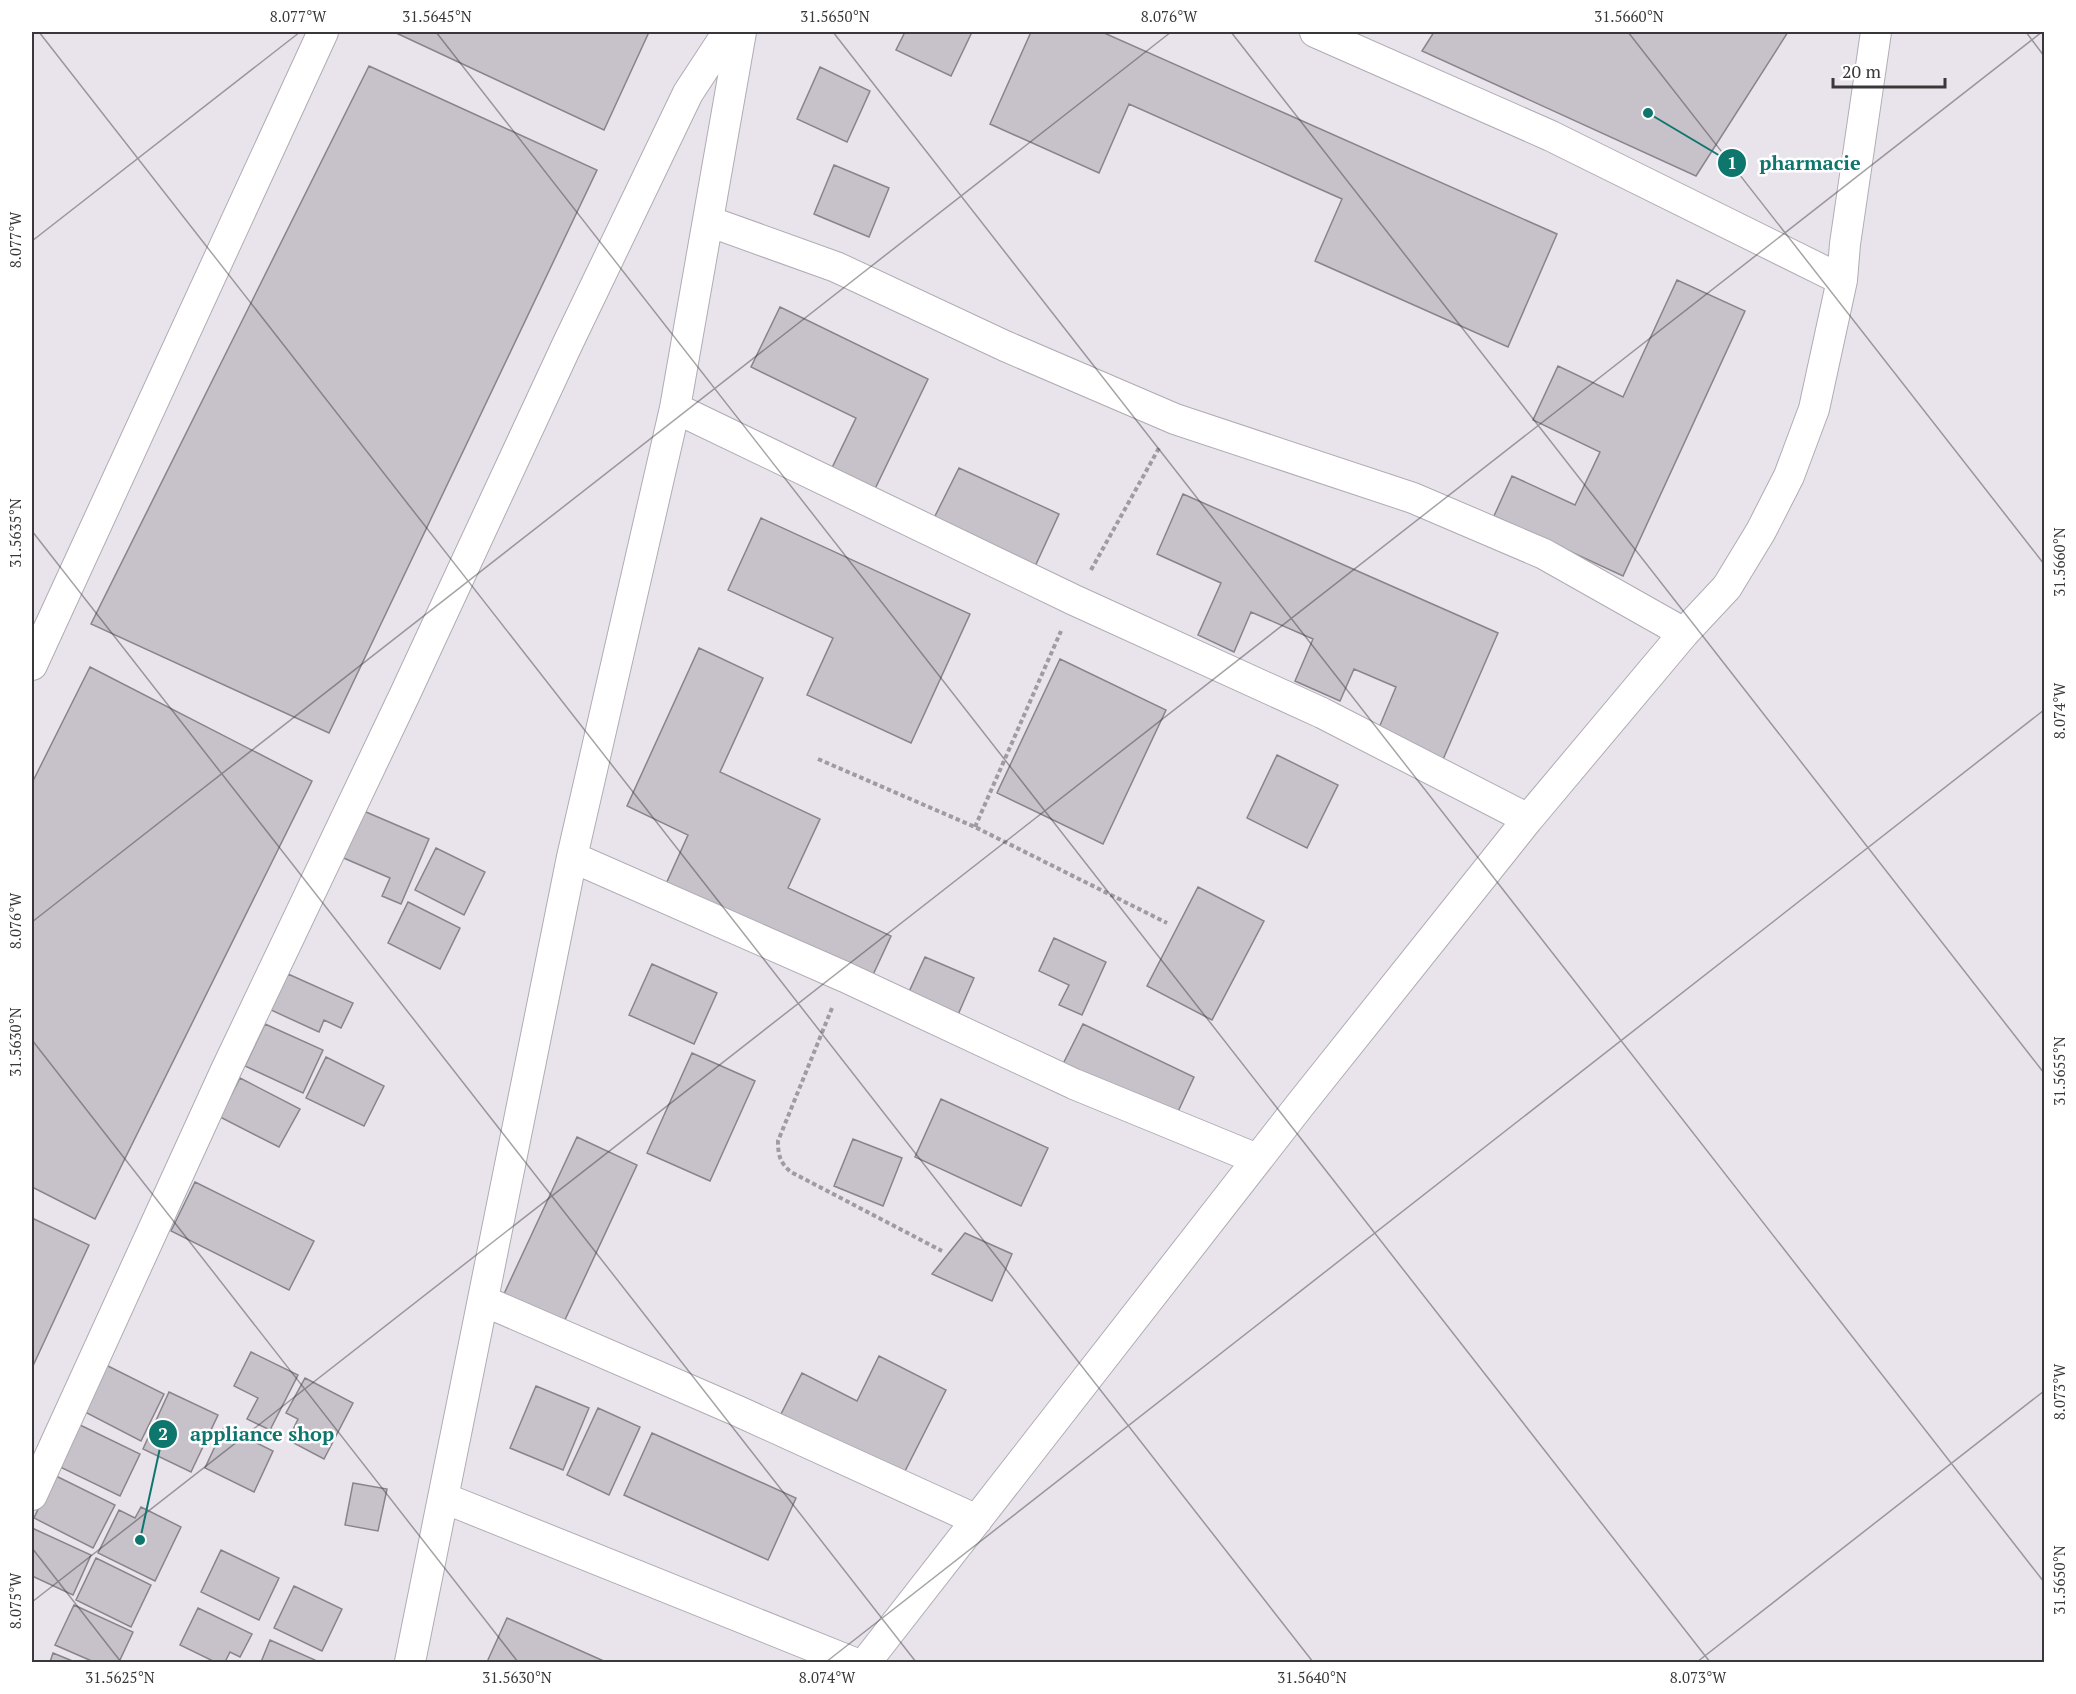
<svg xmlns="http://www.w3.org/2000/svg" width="2076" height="1694" viewBox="0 0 2076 1694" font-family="'PT Serif',serif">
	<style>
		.building { fill: #c7c2ca; stroke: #89848b; stroke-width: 1.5 }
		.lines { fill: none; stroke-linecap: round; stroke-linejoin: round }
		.street-casing { stroke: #b1abb3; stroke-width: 32 }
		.path { stroke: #9f9ba1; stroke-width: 4; stroke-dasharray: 4.5 3; stroke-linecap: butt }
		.street { stroke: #fff; stroke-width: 30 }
		.ticks { fill: none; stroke: #39373a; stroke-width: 1.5; stroke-opacity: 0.45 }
		.leader { fill: none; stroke: #0f766e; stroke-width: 2 }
		.callout-dot { fill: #0f766e; stroke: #fff; stroke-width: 2 }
		.mark-label { font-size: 18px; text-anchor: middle; font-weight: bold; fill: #fff }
		.callout-label { font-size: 20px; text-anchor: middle; font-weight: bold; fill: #0f766e; stroke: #fff; stroke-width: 5; stroke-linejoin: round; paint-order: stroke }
		.neatline { fill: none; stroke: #39373a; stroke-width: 2 }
		.ticks-label { font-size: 15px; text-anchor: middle; fill: #39373a }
	</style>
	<rect width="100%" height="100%" fill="#e9e4ec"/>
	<path class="building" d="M394 32H649L604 130Z
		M905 32H972L951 76 896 50Z
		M1031 32H1102L1557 234 1508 347 1315 261 1342 199 1129 104 1099 173 990 124Z
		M1434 32H1788L1696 176 1422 51Z
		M369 66 597 170 329 733 91 624Z
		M820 67 870 91 847 142 797 119Z
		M834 165 889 188 869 237 814 214Z
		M1677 280 1745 311 1623 576 1494 516 1512 476 1575 505 1600 452 1533 420 1558 366 1623 397Z
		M780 307 928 379 873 493 830 472 856 418 751 367Z
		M959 468 1059 514 1032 573 928 530Z
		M1183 494 1498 633 1441 764 1376 735 1396 687 1354 669 1340 701 1295 681 1313 639 1251 612 1234 652 1198 635 1221 583 1157 554Z
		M761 518 970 614 911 743 807 695 833 638 728 590Z
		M699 648 763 678 720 772 820 819 788 888 891 936 871 979 666 884 688 835 627 806Z
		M1060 659 1166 710 1103 844 997 793Z
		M90 667 312 781 95 1219 32 1187V783Z
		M1277 755 1338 785 1307 848 1247 818Z
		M359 809 429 839 401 904 382 896 390 878 339 856Z
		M436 848 485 872 464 915 415 890Z
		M1198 887 1264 921 1212 1020 1147 986Z
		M408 902 460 928 440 969 388 943Z
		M1054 938 1106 962 1082 1015 1059 1005 1069 985 1039 971Z
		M925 957 974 978 957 1017 908 994Z
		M652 964 717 993 694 1044 629 1015Z
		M288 974 353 1003 341 1028 324 1020 319 1032 271 1010Z
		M265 1024 323 1050 303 1093 245 1066Z
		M1083 1024 1194 1077 1175 1118 1063 1064Z
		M692 1053 755 1081 710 1181 647 1153Z
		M326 1057 384 1086 364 1126 306 1098Z
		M240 1078 300 1109 279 1147 220 1117Z
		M941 1099 1048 1148 1021 1206 915 1157Z
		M577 1137 637 1165 563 1324 503 1296Z
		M853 1139 902 1158 883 1206 834 1186Z
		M195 1182 314 1241 289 1290 171 1231Z
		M32 1218 89 1245 32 1368Z
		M965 1233 1012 1254 992 1301 932 1274Z
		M251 1352 298 1375 270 1430 247 1419 258 1398 234 1386Z
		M879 1356 946 1390 902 1477 781 1414 802 1373 857 1401Z
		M106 1365 164 1394 141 1441 83 1411Z
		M305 1378 353 1403 324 1459 288 1440 298 1419 286 1413Z
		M536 1386 589 1408 563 1470 510 1448Z
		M169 1392 218 1415 191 1472 143 1449Z
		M598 1408 640 1427 609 1495 567 1475Z
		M78 1424 140 1454 120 1496 58 1466Z
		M224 1427 273 1451 254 1492 205 1468Z
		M652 1433 796 1498 768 1560 624 1495Z
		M54 1475 115 1505 93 1548 34 1518Z
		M353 1483 387 1489 378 1531 345 1525Z
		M141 1507 181 1527 155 1581 98 1553 119 1510 135 1518Z
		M32 1528 91 1555 73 1595 32 1576Z
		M221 1550 279 1578 259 1620 201 1592Z
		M96 1558 151 1585 131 1627 76 1600Z
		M294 1586 342 1609 322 1651 274 1628Z
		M74 1605 133 1632 119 1662H94L55 1645Z
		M198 1608 252 1634 240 1657 230 1652 225 1662H215L180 1645Z
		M507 1618 606 1662H487Z
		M270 1640 315 1660 314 1662H261Z
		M53 1653 75 1662H50Z"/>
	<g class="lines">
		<defs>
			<path id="street" d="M1315 32 1551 136 1842 280
				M708 221 836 267 1005 346 1175 419 1413 498 1544 554 1684 633
				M675 408 1074 600 1322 713 1528 819
				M32 665 323 32
				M572 857 845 977 1074 1084 1257 1159
				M484 1301 740 1412 977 1520
				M32 1495 226 1070 405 694 567 345 688 93 728 32
				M444 1498 852 1662
				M410 1662 572 857 675 408 741 32
				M866 1662 1300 1105 1528 819 1684 633 1727 587 1761 531 1789 476 1814 409 1842 280 1845 244 1876 32"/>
		</defs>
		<use href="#street" class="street-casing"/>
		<path class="path" d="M1091 570 1159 448
			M818 759 975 827 1167 923
			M975 827 1061 631
			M832 1008 778 1141C778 1155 780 1163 791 1172L942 1251"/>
		<use href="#street" class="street"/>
	</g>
	<path class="ticks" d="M39 32 1313 1662M436 32 1710 1662M833 32 2044 1582M1231 32 2044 1073M1628 32 2044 564M2026 32 2044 56M32 241 300 32M32 531 916 1662M32 922 1171 32M32 1040 518 1662M32 1548 121 1662M32 1602 2042 32M826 1662 2044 710M1697 1662 2044 1391"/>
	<path class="leader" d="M1648 113L1732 163M140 1540L163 1434"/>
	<g class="callout-dot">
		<circle cx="1648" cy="113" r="6"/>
		<circle cx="140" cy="1540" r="6"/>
		<circle cx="1732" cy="163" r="15"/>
		<circle cx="163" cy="1434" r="15"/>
	</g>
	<g class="mark-label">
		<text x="1732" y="169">1</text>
		<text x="163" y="1440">2</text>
	</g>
	<g class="callout-label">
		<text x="1810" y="170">pharmacie</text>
		<text x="262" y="1441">appliance shop</text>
	</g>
	<rect width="2076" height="1694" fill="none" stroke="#ffffff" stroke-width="66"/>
	<path d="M1833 78v9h112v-9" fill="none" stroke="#39373a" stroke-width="3"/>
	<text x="1842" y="78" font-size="18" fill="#39373a" stroke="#ffffff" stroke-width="4.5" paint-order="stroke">20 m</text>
	<rect x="33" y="33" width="2010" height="1628" class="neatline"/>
	<g class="ticks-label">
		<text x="298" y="22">8.077°W</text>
		<text x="437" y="22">31.5645°N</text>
		<text x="835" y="22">31.5650°N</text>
		<text x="1169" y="22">8.076°W</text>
		<text x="1629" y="22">31.5660°N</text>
		<text transform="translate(16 240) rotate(-90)" y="5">8.077°W</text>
		<text transform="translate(16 533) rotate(-90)" y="5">31.5635°N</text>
		<text transform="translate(2060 562) rotate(-90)" y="5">31.5660°N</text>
		<text transform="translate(2060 711) rotate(-90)" y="5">8.074°W</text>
		<text transform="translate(16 921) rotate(-90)" y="5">8.076°W</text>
		<text transform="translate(16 1042) rotate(-90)" y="5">31.5630°N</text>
		<text transform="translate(2060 1071) rotate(-90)" y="5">31.5655°N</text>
		<text transform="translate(2060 1392) rotate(-90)" y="5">8.073°W</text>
		<text transform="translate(2060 1580) rotate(-90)" y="5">31.5650°N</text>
		<text transform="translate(16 1601) rotate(-90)" y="5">8.075°W</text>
		<text x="120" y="1683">31.5625°N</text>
		<text x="517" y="1683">31.5630°N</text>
		<text x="827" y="1683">8.074°W</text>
		<text x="1312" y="1683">31.5640°N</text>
		<text x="1698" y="1683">8.073°W</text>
	</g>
</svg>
